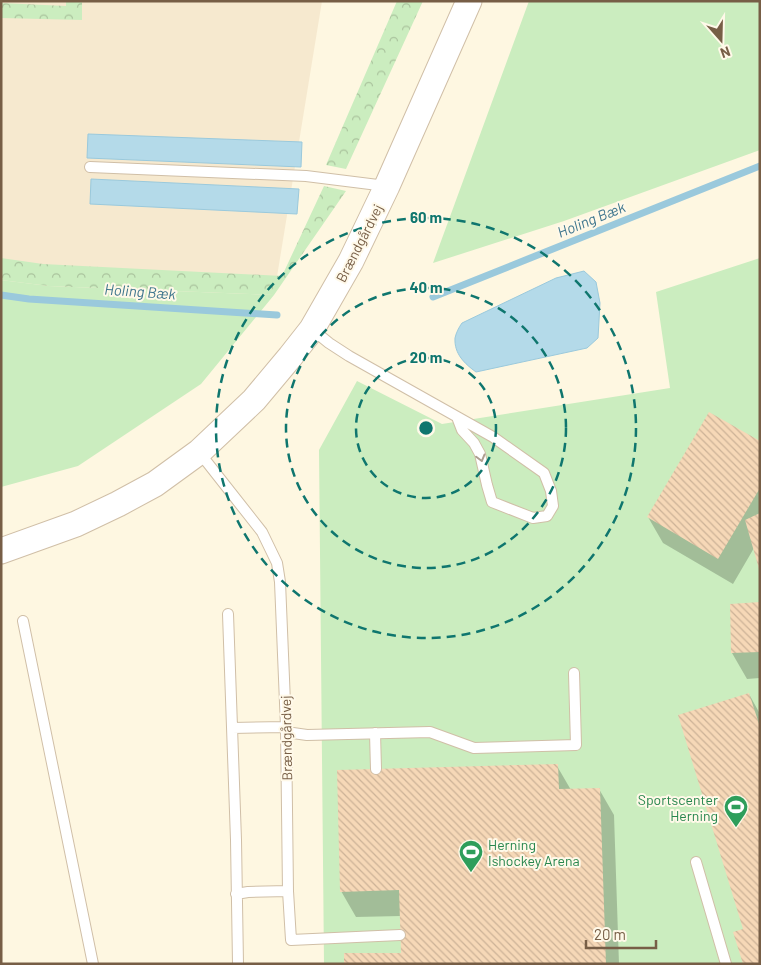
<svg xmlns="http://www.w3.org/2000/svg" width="761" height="965" viewBox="0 0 761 965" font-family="Barlow,sans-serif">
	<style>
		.residential { fill: #f6e9cf }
		.grass { fill: #cbedbf }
		.forest { fill: url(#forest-crowns) }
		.water { fill: #b4dae9; stroke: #9ac9dc }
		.shadow { fill: #0003 }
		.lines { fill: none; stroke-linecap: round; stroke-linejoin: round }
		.stream { stroke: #9ac9dc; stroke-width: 7 }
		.building { fill: url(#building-back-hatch) }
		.service-casing { stroke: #d0bfa7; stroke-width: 12 }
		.tertiary-casing { stroke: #d0bfa7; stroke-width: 27 }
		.service { stroke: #fff; stroke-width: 10 }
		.tertiary { stroke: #fff; stroke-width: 25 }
		.oneway { stroke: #ad9e90 }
		.ring { fill: none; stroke: #0f766e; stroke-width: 2.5; stroke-dasharray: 9 6 }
		.labels { text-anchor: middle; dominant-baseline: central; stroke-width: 4; stroke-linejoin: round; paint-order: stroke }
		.street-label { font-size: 14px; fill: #775e46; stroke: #fff9e9 }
		.leisure-label { font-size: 14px; fill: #27864d; stroke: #fff9e9; text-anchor: end }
		.water-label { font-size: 15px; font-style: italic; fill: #3e758d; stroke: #fff9e9 }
		.centre { fill: #0f766e; stroke: #fff9e9; stroke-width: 2.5 }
		.ring-label { font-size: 15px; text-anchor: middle; font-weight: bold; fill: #0f766e; stroke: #fff9e9; stroke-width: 4; stroke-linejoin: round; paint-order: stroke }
	</style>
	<defs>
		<pattern id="forest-crowns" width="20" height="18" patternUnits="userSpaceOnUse" patternTransform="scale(1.25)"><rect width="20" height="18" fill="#cbedbf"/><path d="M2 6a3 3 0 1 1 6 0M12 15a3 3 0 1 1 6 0" fill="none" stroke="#aac39d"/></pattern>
		<pattern id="building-back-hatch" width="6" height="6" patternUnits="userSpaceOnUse" patternTransform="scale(1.25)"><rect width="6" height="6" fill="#f6d8b7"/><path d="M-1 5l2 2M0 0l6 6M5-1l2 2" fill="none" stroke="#ccb297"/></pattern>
	</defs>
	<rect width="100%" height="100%" fill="#fef7e1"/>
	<path class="residential" d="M1 1H322L274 295 49 286 1 280Z"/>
	<path class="grass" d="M529 1H760V150L564 221 433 263Z
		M760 258V964H324L319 450 357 381 442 424 670 388 656 292Z
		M1 280 49 286 274 295 201 384 78 466 1 487Z"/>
	<path class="forest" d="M66 1H82V20L1 18V3L66 6Z
		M397 1H423L346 169 326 165Z
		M324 186 346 191 274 295 49 286 1 280V258L43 264 282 276Z"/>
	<path class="water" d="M88 134 302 142 301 167 87 158Z
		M91 179 299 189 297 214 90 204Z
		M584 271 596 282 600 303 598 338 587 348 476 372C465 364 454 354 455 338 456 333 459 327 462 323L556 278Z"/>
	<path class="shadow" d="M760 443V566L754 548 733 584 663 543 648 517Z
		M760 603V678L747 679 732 653 731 605Z
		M749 694 760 714V964L744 930Z
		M557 766 571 790 599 789 614 815 619 964H345L402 954 401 916 356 917 341 891Z"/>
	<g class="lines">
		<path class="stream" d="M1 295 29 299 277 315
			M433 297 760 166"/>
	</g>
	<path class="building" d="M709 412 760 441V488L718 559 647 517Z
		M760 513V569H759L745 520Z
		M760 602V652L731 653 730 604Z
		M749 693 760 727V964H743L733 932 743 929 678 715Z
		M558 764 559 789 600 788 606 964H344V953H401L399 890 340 892 337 770Z"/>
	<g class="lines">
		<defs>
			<path id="service" d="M90 167 306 176 386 186
				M313 330 329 343 349 356 493 437 544 473 551 491 553 506 547 516 533 518 492 502 487 485 480 454 474 443 462 430 457 417
				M199 452 262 532 277 563 280 582 286 727 288 891 291 940 400 935
				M228 614 236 840 238 964
				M23 621 93 964
				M232 728 286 727
				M286 732 307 735 430 732 474 748 576 745 574 673
				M375 733 376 769
				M696 862 726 964
				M236 894 248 892 288 891"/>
			<path id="tertiary" d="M1 551 76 524 118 504 155 484 199 452 254 400 290 357 312 329 351 261 387 186 469 1"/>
		</defs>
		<use href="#service" class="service-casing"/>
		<use href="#tertiary" class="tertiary-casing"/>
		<use href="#service" class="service"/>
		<use href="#tertiary" class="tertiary"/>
	</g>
	<defs><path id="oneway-chevron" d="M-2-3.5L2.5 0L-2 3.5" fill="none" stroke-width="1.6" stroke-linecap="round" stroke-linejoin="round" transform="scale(1.25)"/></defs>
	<use class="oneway" href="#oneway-chevron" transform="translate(481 458) rotate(75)"/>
	<g class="ring">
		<circle cx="426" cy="428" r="70"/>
		<circle cx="426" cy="428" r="140"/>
		<circle cx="426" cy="428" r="210"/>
	</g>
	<defs>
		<symbol id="stadium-pin" viewBox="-11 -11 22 30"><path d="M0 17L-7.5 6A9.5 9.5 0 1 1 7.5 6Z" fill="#2e9e5b" stroke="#fff9e9"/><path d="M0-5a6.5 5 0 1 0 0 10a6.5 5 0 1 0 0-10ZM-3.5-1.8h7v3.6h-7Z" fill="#fff"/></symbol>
	</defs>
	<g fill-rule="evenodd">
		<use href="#stadium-pin" x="722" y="793" width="28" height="38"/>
		<use href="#stadium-pin" x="457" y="838" width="28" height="38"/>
	</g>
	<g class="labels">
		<g class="street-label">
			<text transform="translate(359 243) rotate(-63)">Brændgårdvej</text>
			<text transform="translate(286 738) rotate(-91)">Brændgårdvej</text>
		</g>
		<g class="leisure-label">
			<text x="718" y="799">Sportscenter<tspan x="718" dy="16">Herning</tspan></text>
			<text x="488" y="844" text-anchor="start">Herning<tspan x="488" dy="16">Ishockey Arena</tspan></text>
		</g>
		<g class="water-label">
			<text transform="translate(591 219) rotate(-22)">Holing Bæk</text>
			<text transform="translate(140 291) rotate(4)">Holing Bæk</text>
		</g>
	</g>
	<circle cx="426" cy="428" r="8" class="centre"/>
	<g class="ring-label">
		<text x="426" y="223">60 m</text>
		<text x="426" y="293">40 m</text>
		<text x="426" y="363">20 m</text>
	</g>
	<rect width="761" height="965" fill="none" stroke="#775e46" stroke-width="5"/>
	<g transform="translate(721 40) rotate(160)" stroke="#fff9e9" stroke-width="4" paint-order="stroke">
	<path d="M0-4L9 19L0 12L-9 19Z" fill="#775e46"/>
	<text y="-8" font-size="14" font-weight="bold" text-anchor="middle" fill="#775e46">N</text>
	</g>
	<path d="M586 940v8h70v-8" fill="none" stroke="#775e46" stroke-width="2.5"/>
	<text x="594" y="940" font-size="15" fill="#775e46" stroke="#fff9e9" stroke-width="4" paint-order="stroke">20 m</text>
</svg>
